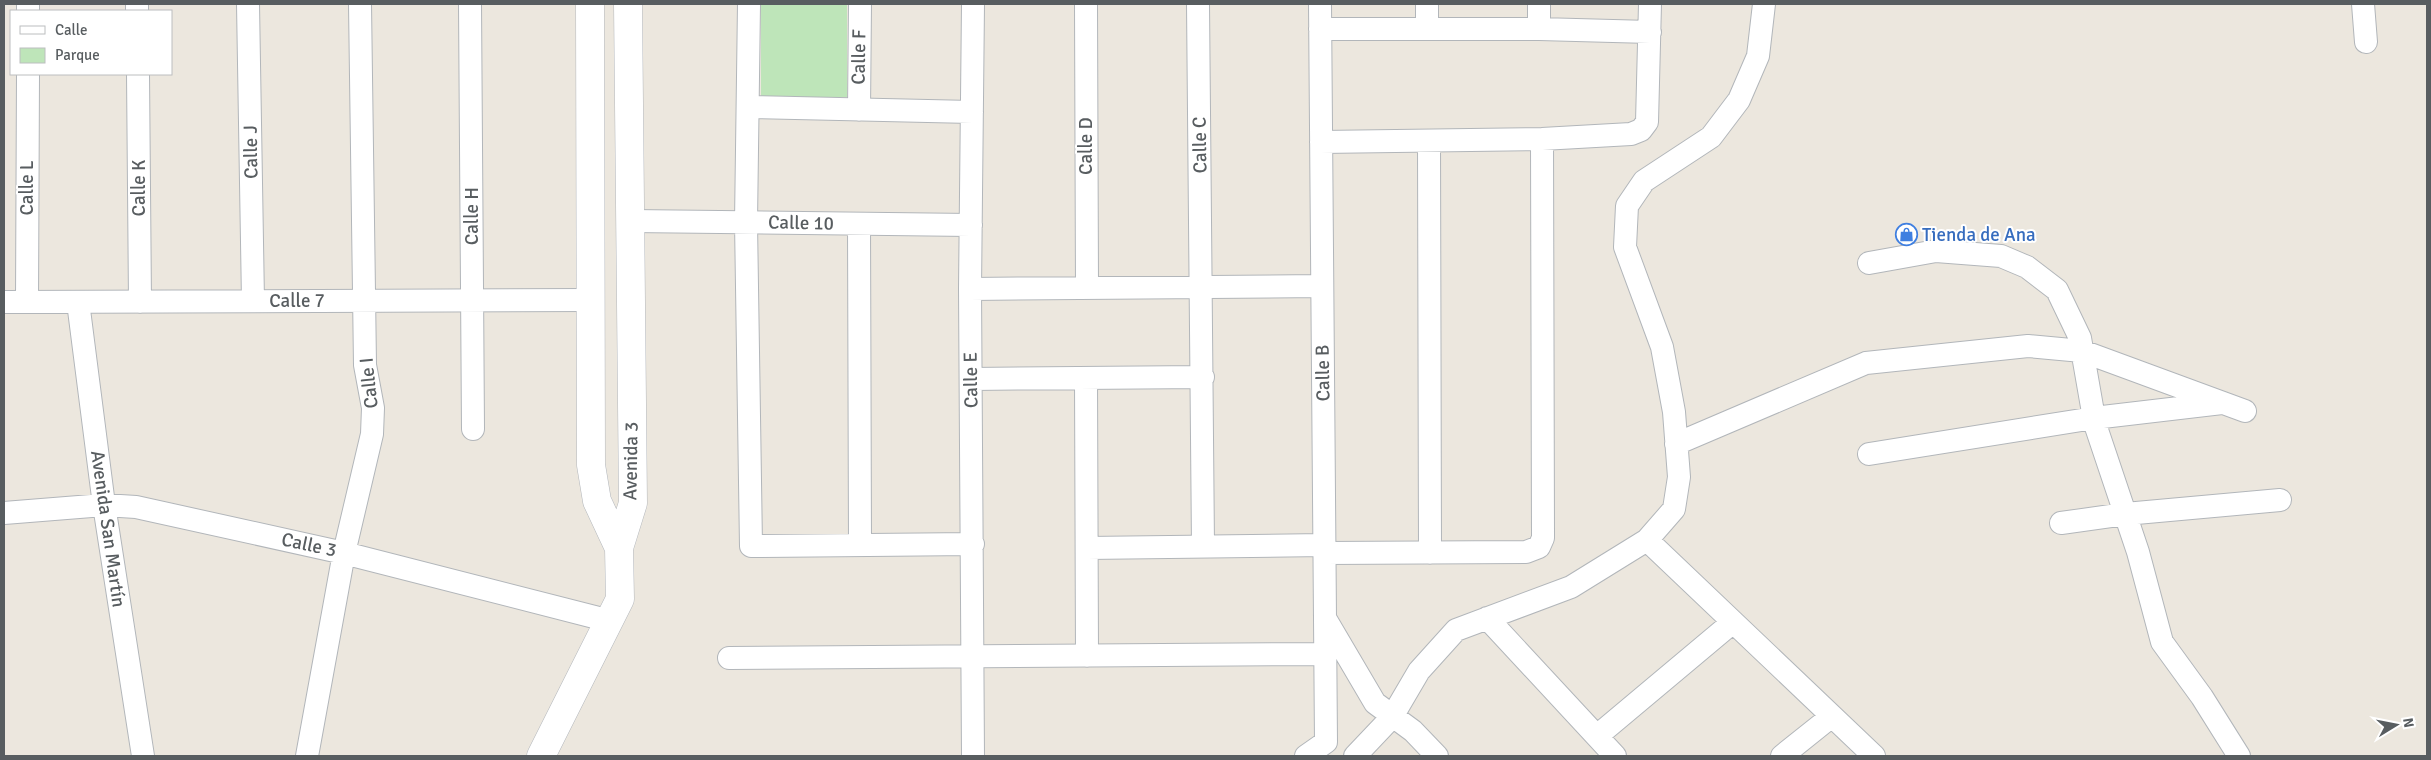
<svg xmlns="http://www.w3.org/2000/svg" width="2431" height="760" viewBox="0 0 2431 760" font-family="Signika,sans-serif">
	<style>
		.green { fill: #bee5b9 }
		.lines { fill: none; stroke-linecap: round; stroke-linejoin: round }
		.street-casing { stroke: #b2b6ba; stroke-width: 24 }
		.secondary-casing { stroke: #b3b7bc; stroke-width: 29 }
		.street { stroke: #fff; stroke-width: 22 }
		.secondary { stroke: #fff; stroke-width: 28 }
		.labels { text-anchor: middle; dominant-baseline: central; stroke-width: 4; stroke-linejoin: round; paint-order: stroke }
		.street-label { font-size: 19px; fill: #585d60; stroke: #fff }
		.shop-label { font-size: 19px; fill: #366cbe; stroke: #fff; text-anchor: start }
	</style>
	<rect width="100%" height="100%" fill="#ece7de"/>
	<path class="green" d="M761 4H847V97H761Z"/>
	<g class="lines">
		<defs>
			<path id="street" d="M137 4V11
				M248 4 253 301
				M470 4 473 429
				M749 4 746 222 751 546 973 544
				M1086 4 1087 288
				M1198 4 1203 546
				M1427 4V29
				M1539 4V29
				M2363 4 2366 42
				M28 11V4
				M1320 29H1539L1650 32
				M138 74 140 302
				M748 107 972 112
				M859 110 860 4
				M1429 141 1430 553
				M1321 142 1542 139 1631 134 1641 130 1647 122 1650 4
				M631 221 971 225
				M859 224 860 545
				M1869 263 1936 251 2001 256 2027 267 2057 290 2080 338 2095 424 2138 552 2162 642 2202 697 2239 756
				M970 289 1322 286
				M4 302 591 300
				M27 302 28 74
				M78 302 104 505 143 756
				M1086 378 1087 656
				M971 379 1203 377
				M1676 444 1866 363 2028 346 2082 351 2245 411
				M1869 454 2094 418 2222 403
				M4 513 104 505 136 507 344 553 610 621
				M2061 523 2125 514 2280 500
				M1647 540 1874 756
				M1087 548 1324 545
				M1324 553 1526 552 1539 547 1543 538 1542 139
				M1325 618 1375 703 1413 731 1437 756
				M1487 618 1615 756
				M729 658 1325 654
				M1597 736 1733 622
				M307 756 344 553 372 434 373 408 365 365 360 4
				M973 756 970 289 973 4
				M1306 756 1326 742 1320 4
				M1355 756 1392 717 1419 671 1456 630 1571 587 1647 540 1674 509 1679 477 1674 412 1662 347 1625 247 1627 206 1644 181 1711 137 1739 100 1758 56 1764 4
				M1782 756 1832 716"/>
			<path id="secondary" d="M590 4 591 465 597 501 619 548
				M541 756 620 599 619 548 633 503 628 4"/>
		</defs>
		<use href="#street" class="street-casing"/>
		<use href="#secondary" class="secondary-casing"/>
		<use href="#street" class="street"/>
		<use href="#secondary" class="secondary"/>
	</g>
	<defs>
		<symbol id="shop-ring" viewBox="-11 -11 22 22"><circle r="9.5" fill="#fff" stroke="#3f7fe0" stroke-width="1.5"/><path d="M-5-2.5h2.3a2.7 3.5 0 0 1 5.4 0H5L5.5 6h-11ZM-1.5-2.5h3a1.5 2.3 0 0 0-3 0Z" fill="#3f7fe0"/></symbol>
	</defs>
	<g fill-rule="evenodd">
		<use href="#shop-ring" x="1894" y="222" width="25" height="25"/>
	</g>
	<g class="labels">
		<g class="street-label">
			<text transform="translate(859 57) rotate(-89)">Calle F</text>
			<text transform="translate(1200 145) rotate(-91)">Calle C</text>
			<text transform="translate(1086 146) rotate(-90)">Calle D</text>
			<text transform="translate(251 152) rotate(-91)">Calle J</text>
			<text transform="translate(27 188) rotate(-90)">Calle L</text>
			<text transform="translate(139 188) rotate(-90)">Calle K</text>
			<text transform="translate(472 216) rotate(-90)">Calle H</text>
			<text transform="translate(801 223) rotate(1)">Calle 10</text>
			<text x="297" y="301">Calle 7</text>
			<text transform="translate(1323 373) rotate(-91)">Calle B</text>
			<text transform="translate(971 380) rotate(-91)">Calle E</text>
			<text transform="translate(369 383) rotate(-96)">Calle I</text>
			<text transform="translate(631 461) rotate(-89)">Avenida 3</text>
			<text transform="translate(108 529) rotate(82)">Avenida San Martín</text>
			<text transform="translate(309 545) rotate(12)">Calle 3</text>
		</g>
		<g class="shop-label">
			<text x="1922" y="235">Tienda de Ana</text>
		</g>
	</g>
	<rect width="2431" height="760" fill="none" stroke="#585d60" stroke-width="10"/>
	<rect x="10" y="10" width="162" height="65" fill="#ffffff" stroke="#bcbebf"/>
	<rect x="20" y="26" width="25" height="8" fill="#ffffff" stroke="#bcbebf"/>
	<text x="55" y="35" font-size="15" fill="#585d60">Calle</text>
	<rect x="20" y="48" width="25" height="15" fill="#bee5b9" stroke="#bcbebf"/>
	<text x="55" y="60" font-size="15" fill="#585d60">Parque</text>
	<g transform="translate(2396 725) rotate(80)" stroke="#ffffff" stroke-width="4" paint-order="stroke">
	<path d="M0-4L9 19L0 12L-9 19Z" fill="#585d60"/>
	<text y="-8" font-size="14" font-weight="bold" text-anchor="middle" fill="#585d60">N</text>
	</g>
</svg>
